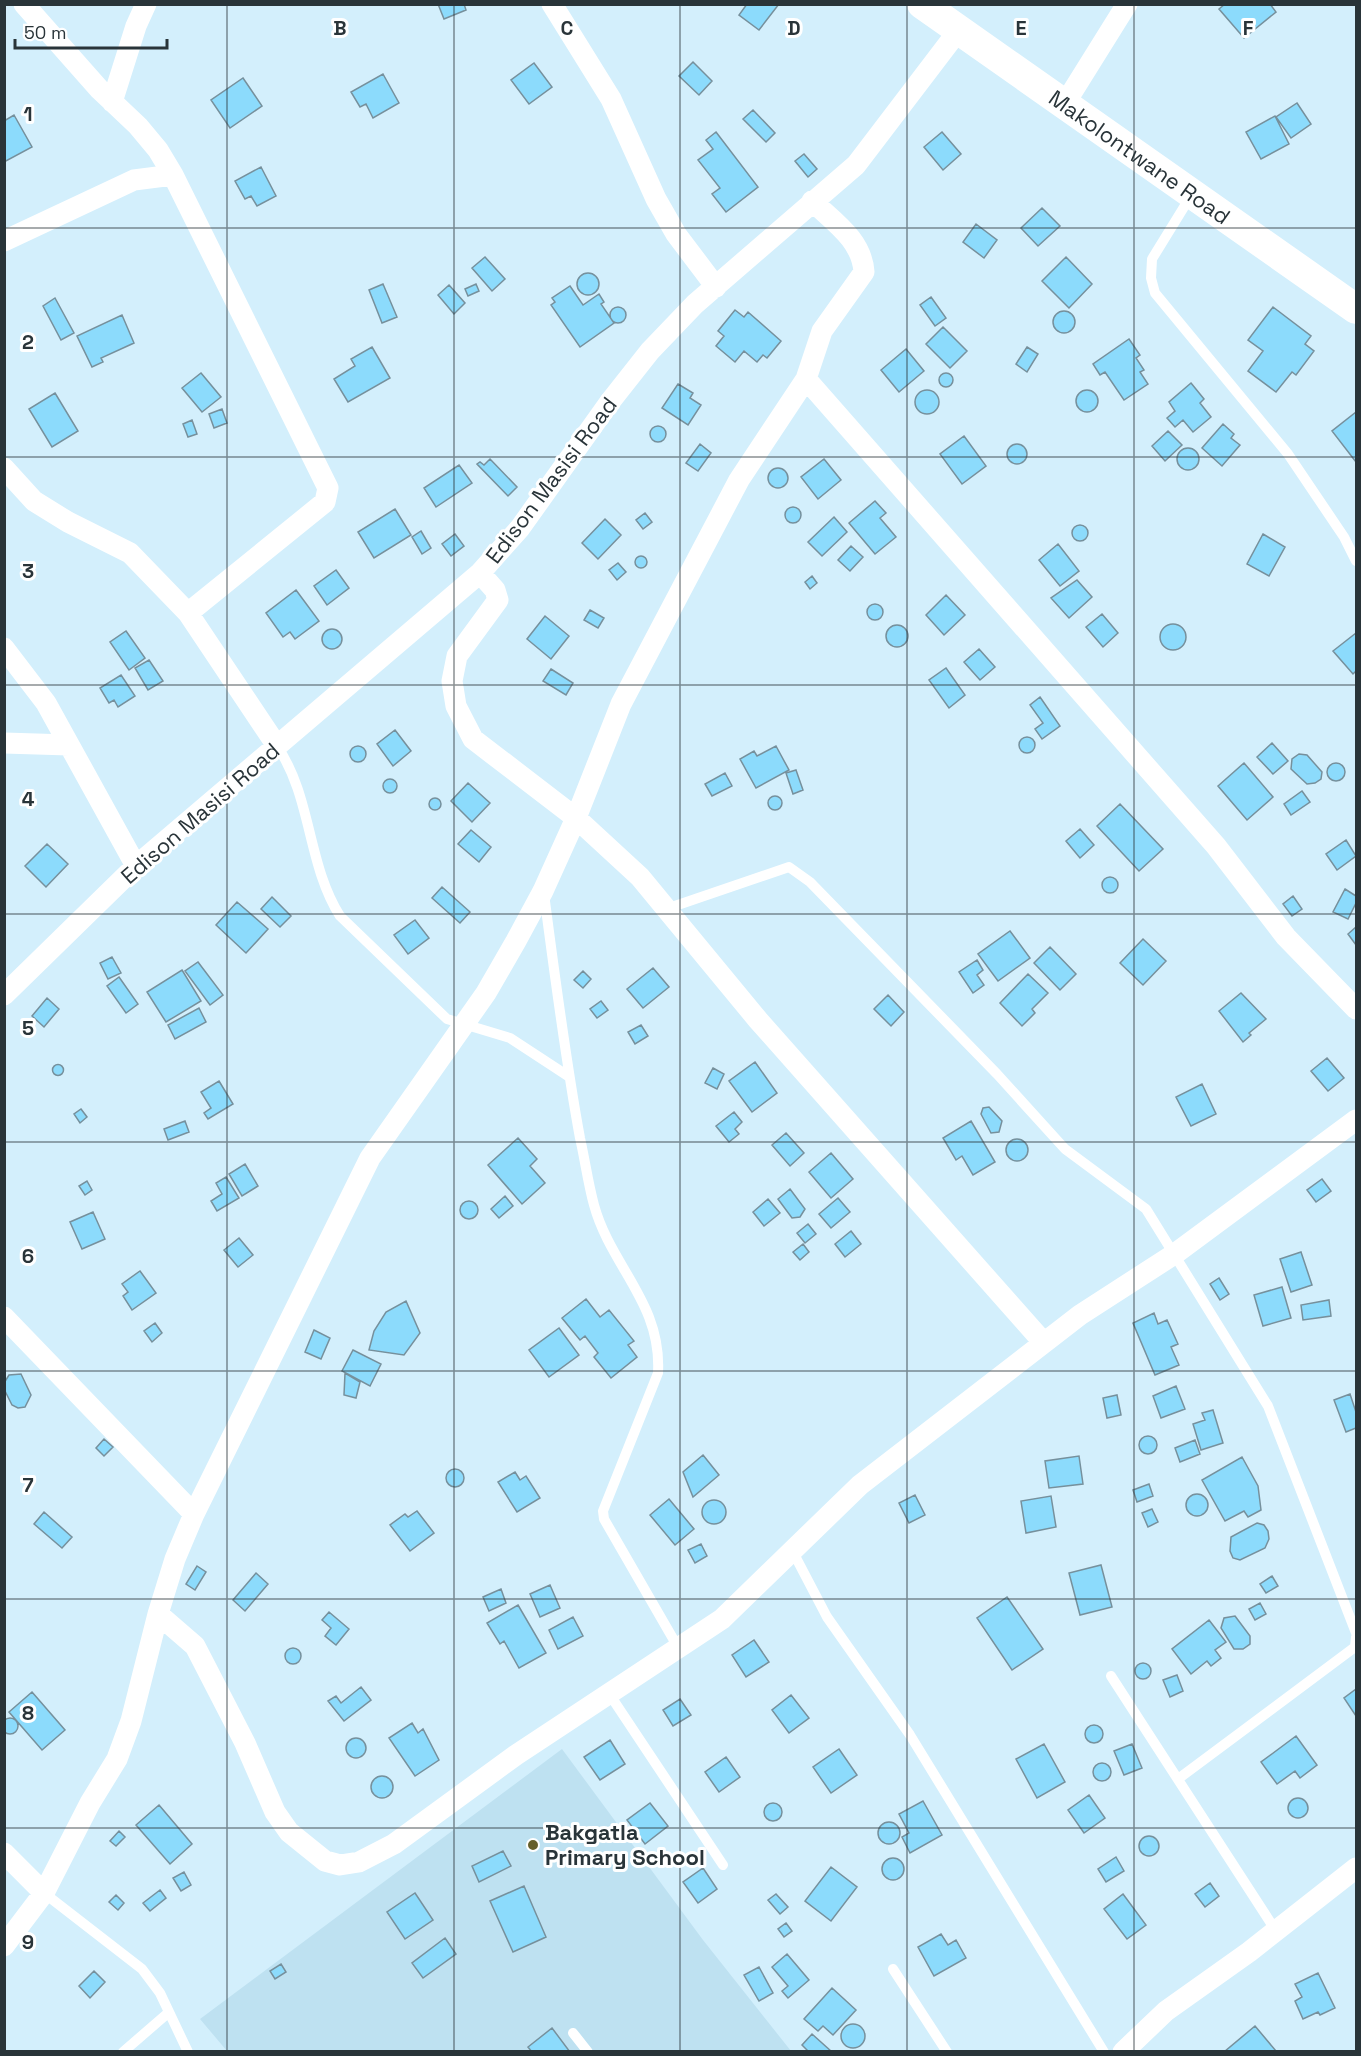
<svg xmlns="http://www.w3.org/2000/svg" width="1361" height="2056" viewBox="0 0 1361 2056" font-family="'Space Grotesk',sans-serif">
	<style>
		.built { fill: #bee1f1 }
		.building { fill: #8cdbfc; stroke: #76909c; stroke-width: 1.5 }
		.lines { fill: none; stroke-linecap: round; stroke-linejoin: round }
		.service { stroke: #fff; stroke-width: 10 }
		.minor { stroke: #fff; stroke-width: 21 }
		.secondary { stroke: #fff; stroke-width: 30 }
		.grid { fill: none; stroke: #293439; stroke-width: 1.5; stroke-opacity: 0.55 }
		.poi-dot { fill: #665f2b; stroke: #fff; stroke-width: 2 }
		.labels { text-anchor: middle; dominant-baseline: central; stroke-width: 6; stroke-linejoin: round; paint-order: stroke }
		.street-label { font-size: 22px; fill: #293439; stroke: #fff }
		.poi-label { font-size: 22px; font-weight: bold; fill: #293439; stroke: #fff; text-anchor: start }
		.grid-label { font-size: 20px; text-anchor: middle; font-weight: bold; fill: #293439; stroke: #fff; stroke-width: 6; stroke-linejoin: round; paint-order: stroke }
	</style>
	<rect width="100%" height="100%" fill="#d3effc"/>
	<path class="built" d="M562 1749 703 1940 791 2051H227L200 2019Z"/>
	<path class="building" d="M438 4H464L466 10 444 19Z
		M747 4H779L759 30 739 15Z
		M1225 4H1270L1276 12 1244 38 1219 9Z
		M693 62 712 81 699 95 679 76Z
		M534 63 552 87 529 104 511 80Z
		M383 74 399 103 373 118 366 104 360 107 351 92Z
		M243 78 262 106 230 128 211 100Z
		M1297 103 1311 124 1291 138 1276 117Z
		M753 110 775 133 766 142 743 119Z
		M14 115 32 147 4 162V121Z
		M1275 116 1289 144 1261 159 1246 132Z
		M716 132 758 187 726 212 712 194 720 188 698 160 713 149 706 140Z
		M942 132 961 154 943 170 924 147Z
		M804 154 817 169 808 177 795 161Z
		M261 167 276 196 257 206 251 196 245 199 235 181Z
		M1042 208 1060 226 1038 246 1021 228Z
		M976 224 997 240 984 258 963 242Z
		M485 257 505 279 492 291 472 268Z
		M1066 257 1092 284 1069 308 1042 281Z
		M577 284a11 11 0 1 1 22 0a11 11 0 1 1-22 0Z
		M383 284 397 317 382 323 369 290Z
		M476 284 479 291 468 296 465 289Z
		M449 285 465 303 454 314 438 295Z
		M570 286 583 305 599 294 604 302 601 304 614 323 580 347 551 305 555 302 552 298Z
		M931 297 946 318 935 326 920 305Z
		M55 298 74 333 61 340 43 306Z
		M610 315a8 8 0 1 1 16 0a8 8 0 1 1-16 0Z
		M1273 307 1311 336 1305 344 1314 351 1296 375 1292 372 1276 392 1248 371 1263 351 1248 340Z
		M735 310 744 317 748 312 781 341 767 358 763 355 757 362 744 351 735 362 716 346 724 336 718 331Z
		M1053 322a11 11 0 1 1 22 0a11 11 0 1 1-22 0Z
		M122 315 134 343 101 358 103 362 92 367 77 336Z
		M943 327 967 351 950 368 926 344Z
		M1129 339 1140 355 1136 358 1144 370 1140 372 1148 384 1124 400 1105 372 1100 375 1093 364Z
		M372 347 390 378 348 402 334 379 355 366 351 359Z
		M1027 347 1038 354 1027 372 1016 364Z
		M906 349 924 371 899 392 881 370Z
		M939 380a7 7 0 1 1 14 0a7 7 0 1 1-14 0Z
		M201 373 221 397 202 412 182 388Z
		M1191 383 1204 399 1200 403 1211 417 1193 432 1183 420 1175 427 1167 418 1175 411 1169 402Z
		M678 384 693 393 690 398 701 405 688 425 662 408Z
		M915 402a12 12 0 1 1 24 0a12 12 0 1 1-24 0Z
		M1076 401a11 11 0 1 1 22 0a11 11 0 1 1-22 0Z
		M55 393 78 431 52 447 29 409Z
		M222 409 227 423 214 428 209 414Z
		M1356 412V462L1332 431Z
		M192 420 197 434 188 437 183 424Z
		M1223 424 1234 434 1231 438 1240 445 1222 466 1202 448Z
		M650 434a8 8 0 1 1 16 0a8 8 0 1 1-16 0Z
		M1168 431 1182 445 1165 461 1152 446Z
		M964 436 986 466 962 484 940 454Z
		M700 444 711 453 698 471 686 463Z
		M1007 454a10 10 0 1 1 20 0a10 10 0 1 1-20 0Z
		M1177 459a11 11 0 1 1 22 0a11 11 0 1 1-22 0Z
		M490 459 517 487 508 496 477 464 480 462 484 465Z
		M824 459 841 480 818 499 801 477Z
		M459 465 472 483 436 507 424 488Z
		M768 478a10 10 0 1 1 20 0a10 10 0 1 1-20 0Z
		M875 501 886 513 880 518 896 537 875 554 849 523Z
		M785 515a8 8 0 1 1 16 0a8 8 0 1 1-16 0Z
		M395 509 411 535 374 558 358 532Z
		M645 513 652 522 643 529 636 520Z
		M834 517 847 532 822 556 808 542Z
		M605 519 621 535 598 559 582 543Z
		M1072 533a8 8 0 1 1 16 0a8 8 0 1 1-16 0Z
		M421 531 431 548 422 554 412 537Z
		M455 534 464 546 451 556 442 544Z
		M1263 534 1285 547 1269 576 1247 564Z
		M1058 544 1079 571 1060 586 1039 560Z
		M851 546 863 557 850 571 838 560Z
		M635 562a6 6 0 1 1 12 0a6 6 0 1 1-12 0Z
		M618 563 626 572 617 580 609 570Z
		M336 570 349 588 327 605 314 586Z
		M812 576 817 583 810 589 805 582Z
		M1077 580 1092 597 1069 618 1051 598Z
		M296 590 319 621 295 639 290 632 283 637 266 613Z
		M946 595 965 615 944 635 926 615Z
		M867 612a8 8 0 1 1 16 0a8 8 0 1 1-16 0Z
		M590 610 604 618 598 628 584 620Z
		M1102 614 1118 633 1103 647 1086 627Z
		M545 616 569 636 551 659 527 639Z
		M1160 637a13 13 0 1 1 26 0a13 13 0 1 1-26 0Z
		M886 636a11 11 0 1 1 22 0a11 11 0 1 1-22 0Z
		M322 639a10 10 0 1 1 20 0a10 10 0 1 1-20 0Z
		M126 631 145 658 129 670 110 642Z
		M1356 633V671L1353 674 1333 651Z
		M979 649 995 667 980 680 964 662Z
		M149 660 163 681 148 690 135 668Z
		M946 668 965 695 949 708 929 680Z
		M551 669 573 683 566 695 543 681Z
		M121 675 135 696 118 707 114 700 109 703 100 688Z
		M1040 697 1060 726 1042 739 1035 729 1043 723 1030 705Z
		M395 730 411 751 393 766 377 744Z
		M1019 745a8 8 0 1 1 16 0a8 8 0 1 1-16 0Z
		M1272 743 1288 761 1273 774 1257 757Z
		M776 746 789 770 756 788 740 759 754 751 757 756Z
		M350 754a8 8 0 1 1 16 0a8 8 0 1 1-16 0Z
		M1299 754 1307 755 1322 772 1321 779 1315 783 1307 784 1291 769 1292 759Z
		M1244 763 1273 797 1247 820 1218 786Z
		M1327 772a9 9 0 1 1 18 0a9 9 0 1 1-18 0Z
		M796 770 803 790 793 794 786 773Z
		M725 773 732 786 712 796 705 784Z
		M383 786a7 7 0 1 1 14 0a7 7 0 1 1-14 0Z
		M468 783 490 803 472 822 451 801Z
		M1302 791 1310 802 1291 815 1284 804Z
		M768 803a7 7 0 1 1 14 0a7 7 0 1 1-14 0Z
		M429 804a6 6 0 1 1 12 0a6 6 0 1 1-12 0Z
		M1120 804 1163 849 1139 871 1097 826Z
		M1080 829 1094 845 1080 858 1066 841Z
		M471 830 491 847 479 862 458 844Z
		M1346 840 1356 856 1337 870 1326 854Z
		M47 844 68 864 46 887 25 866Z
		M1102 885a8 8 0 1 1 16 0a8 8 0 1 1-16 0Z
		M442 887 470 912 460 923 432 898Z
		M1345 889 1356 896V903L1348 919 1333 912Z
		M1293 896 1302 909 1292 916 1283 904Z
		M272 897 291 916 280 927 261 909Z
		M237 902 268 929 246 953 216 925Z
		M415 920 429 938 408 954 394 935Z
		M1356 927V945L1348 934Z
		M1010 931 1030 958 998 981 978 954Z
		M1143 939 1166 961 1143 985 1120 963Z
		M1050 947 1076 974 1060 990 1034 963Z
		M112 957 121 973 108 979 100 963Z
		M977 960 983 970 977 975 984 985 973 993 959 972Z
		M198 962 223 995 210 1005 185 971Z
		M653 968 669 987 643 1008 627 989Z
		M182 970 201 1001 166 1022 147 992Z
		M583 971 591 979 583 988 574 980Z
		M1028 974 1048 993 1032 1009 1035 1013 1022 1026 1000 1003Z
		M119 977 138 1004 126 1013 107 986Z
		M1241 993 1266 1019 1249 1033 1251 1035 1243 1042 1219 1011Z
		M888 995 904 1012 891 1026 874 1009Z
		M47 998 59 1009 44 1027 32 1016Z
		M601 1001 608 1010 597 1018 590 1009Z
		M199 1008 206 1022 175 1039 168 1025Z
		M641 1025 648 1036 635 1044 628 1032Z
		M1327 1058 1344 1078 1328 1091 1311 1071Z
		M755 1062 777 1093 752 1112 729 1081Z
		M52.5 1070a5.5 5.5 0 1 1 11 0a5.5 5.5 0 1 1-11 0Z
		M713 1068 724 1074 717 1089 705 1083Z
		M219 1081 233 1104 208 1119 204 1113 211 1108 201 1092Z
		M1202 1084 1216 1114 1191 1126 1176 1097Z
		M989 1107 1002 1121 999 1132 991 1133 981 1114 983 1108Z
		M81 1109 87 1117 80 1123 74 1114Z
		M734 1112 742 1122 735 1129 739 1134 729 1142 716 1126Z
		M185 1121 189 1132 168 1140 164 1129Z
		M971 1121 995 1162 973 1175 962 1156 956 1160 943 1138Z
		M786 1133 804 1153 790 1166 772 1145Z
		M518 1138 537 1159 530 1166 545 1183 522 1204 488 1165Z
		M1006 1150a11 11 0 1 1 22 0a11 11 0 1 1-22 0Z
		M831 1153 853 1179 831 1198 809 1172Z
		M245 1164 258 1186 242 1196 229 1174Z
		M226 1177 239 1198 217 1211 211 1201 222 1194 216 1183Z
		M1322 1179 1331 1191 1316 1202 1307 1190Z
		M87 1181 92 1190 85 1195 79 1186Z
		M790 1189 805 1209 800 1217 792 1218 778 1199Z
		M505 1196 513 1206 499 1218 491 1209Z
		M838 1198 850 1212 831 1228 819 1214Z
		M768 1199 780 1213 764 1226 753 1212Z
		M460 1210a9 9 0 1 1 18 0a9 9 0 1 1-18 0Z
		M93 1212 105 1239 82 1249 70 1222Z
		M808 1224 816 1234 805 1243 797 1233Z
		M851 1231 861 1244 845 1257 835 1244Z
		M239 1238 253 1255 238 1267 224 1250Z
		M803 1244 809 1252 800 1260 793 1252Z
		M1301 1252 1312 1285 1291 1292 1280 1259Z
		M140 1271 156 1293 132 1310 123 1296 128 1292 122 1284Z
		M1219 1278 1229 1294 1220 1300 1210 1284Z
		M1282 1287 1291 1318 1263 1326 1254 1295Z
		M586 1299 600 1317 609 1310 634 1341 628 1345 637 1357 611 1378 594 1357 598 1353 585 1336 580 1340 562 1318Z
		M1329 1300 1331 1316 1303 1320 1301 1305Z
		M406 1301 420 1333 404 1355 369 1350 374 1331 386 1312Z
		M1154 1313 1158 1324 1167 1320 1178 1344 1171 1347 1179 1365 1155 1375 1133 1323Z
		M155 1323 162 1333 152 1342 144 1331Z
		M559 1328 579 1355 549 1377 529 1350Z
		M314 1330 330 1338 321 1359 305 1352Z
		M353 1350 381 1364 370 1386 342 1371Z
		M345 1373 360 1382 356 1398 344 1395Z
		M21 1374 31 1395 25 1407 18 1408 12 1405 5 1391 4 1383 9 1375Z
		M1176 1386 1185 1409 1161 1418 1153 1396Z
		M1350 1394 1356 1412V1428L1346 1432 1334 1400Z
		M1117 1395 1121 1415 1107 1418 1103 1398Z
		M1213 1410 1223 1443 1201 1450 1193 1424 1205 1420 1202 1413Z
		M1139 1445a9 9 0 1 1 18 0a9 9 0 1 1-18 0Z
		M104 1439 113 1447 104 1456 96 1448Z
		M1195 1440 1200 1454 1180 1462 1175 1448Z
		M703 1455 719 1475 693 1497 683 1472Z
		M1079 1456 1083 1484 1049 1488 1045 1461Z
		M1242 1457 1258 1486 1261 1510 1248 1517 1244 1511 1225 1521 1202 1480Z
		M446 1478a9 9 0 1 1 18 0a9 9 0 1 1-18 0Z
		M515 1472 520 1480 526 1476 540 1498 517 1512 498 1482Z
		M1149 1484 1153 1496 1137 1502 1133 1490Z
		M1186 1505a11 11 0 1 1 22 0a11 11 0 1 1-22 0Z
		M915 1495 925 1515 909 1523 899 1503Z
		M1051 1496 1056 1527 1026 1533 1021 1501Z
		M669 1499 694 1529 675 1545 650 1515Z
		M702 1512a12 12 0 1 1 24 0a12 12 0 1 1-24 0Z
		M1152 1509 1158 1522 1148 1527 1142 1513Z
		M417 1511 434 1533 410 1551 390 1525 405 1514 408 1517Z
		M44 1512 72 1537 62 1548 34 1524Z
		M1257 1523 1264 1525 1268 1531 1269 1539 1265 1548 1240 1560 1233 1558 1230 1551 1231 1537Z
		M701 1544 707 1556 695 1563 688 1550Z
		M1101 1565 1112 1607 1080 1615 1069 1573Z
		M197 1566 206 1572 195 1590 186 1584Z
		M256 1573 268 1584 245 1611 233 1600Z
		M1272 1576 1278 1586 1266 1593 1260 1584Z
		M550 1585 560 1608 540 1617 530 1594Z
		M501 1589 506 1603 489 1611 483 1597Z
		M1007 1597 1043 1649 1012 1670 977 1618Z
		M1260 1603 1266 1614 1255 1620 1249 1609Z
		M518 1605 546 1653 519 1668 504 1641 500 1644 487 1623Z
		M329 1612 349 1629 336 1645 325 1636 331 1628 322 1620Z
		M1235 1616 1250 1636V1644L1243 1649H1234L1221 1628 1224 1618Z
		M573 1617 583 1636 558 1649 549 1630Z
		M1209 1620 1226 1642 1215 1650 1221 1658 1211 1666 1207 1661 1191 1674 1172 1649Z
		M754 1640 769 1662 746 1677 732 1655Z
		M285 1656a8 8 0 1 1 16 0a8 8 0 1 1-16 0Z
		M1135 1671a8 8 0 1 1 16 0a8 8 0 1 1-16 0Z
		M1177 1675 1183 1691 1170 1697 1163 1680Z
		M361 1687 371 1700 344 1721 328 1701 336 1696 341 1703Z
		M1356 1689V1716L1344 1698Z
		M32 1692 65 1730 42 1750 9 1712Z
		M791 1695 809 1718 789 1733 772 1710Z
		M680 1699 691 1715 673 1726 663 1710Z
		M2 1726a8 8 0 1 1 16 0a8 8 0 1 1-16 0Z
		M412 1723 418 1733 423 1729 439 1760 415 1776 389 1738Z
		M1085 1734a9 9 0 1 1 18 0a9 9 0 1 1-18 0Z
		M1296 1736 1317 1765 1300 1778 1295 1771 1277 1784 1261 1762Z
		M346 1748a10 10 0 1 1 20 0a10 10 0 1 1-20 0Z
		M610 1740 625 1764 600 1780 584 1757Z
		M1044 1744 1065 1782 1037 1798 1016 1759Z
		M1132 1744 1142 1768 1124 1775 1114 1751Z
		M839 1749 857 1775 831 1793 813 1767Z
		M726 1757 740 1777 719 1792 705 1772Z
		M1093 1772a9 9 0 1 1 18 0a9 9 0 1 1-18 0Z
		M371 1787a11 11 0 1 1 22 0a11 11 0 1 1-22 0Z
		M1089 1795 1105 1818 1084 1833 1068 1810Z
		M1288 1808a10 10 0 1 1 20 0a10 10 0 1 1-20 0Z
		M923 1801 942 1835 910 1853 902 1837 909 1833 899 1814Z
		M650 1803 668 1826 645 1844 627 1820Z
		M764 1812a9 9 0 1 1 18 0a9 9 0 1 1-18 0Z
		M159 1805 192 1844 170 1864 136 1825Z
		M878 1833a11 11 0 1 1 22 0a11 11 0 1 1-22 0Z
		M119 1831 125 1837 116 1846 110 1841Z
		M1139 1846a10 10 0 1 1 20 0a10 10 0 1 1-20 0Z
		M503 1851 511 1866 479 1882 472 1866Z
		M1116 1857 1124 1871 1106 1882 1098 1869Z
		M882 1869a11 11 0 1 1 22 0a11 11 0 1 1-22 0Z
		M831 1867 857 1887 831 1921 805 1901Z
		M703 1868 717 1889 698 1903 683 1882Z
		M184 1872 191 1885 181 1891 173 1878Z
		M1210 1883 1219 1896 1205 1907 1195 1894Z
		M524 1886 546 1937 513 1952 490 1901Z
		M160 1890 166 1898 150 1911 143 1903Z
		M415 1893 433 1920 405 1939 387 1912Z
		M776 1894 788 1907 780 1914 768 1900Z
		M1123 1894 1146 1925 1127 1939 1104 1909Z
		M116 1895 124 1903 118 1910 109 1902Z
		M786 1923 792 1931 784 1937 778 1929Z
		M941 1934 948 1945 956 1940 966 1958 934 1976 918 1947Z
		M445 1938 456 1954 423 1978 412 1963Z
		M787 1954 809 1980 788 1998 782 1991 788 1986 772 1967Z
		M281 1964 286 1972 275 1979 270 1971Z
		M759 1967 773 1993 759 2001 744 1975Z
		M94 1971 105 1982 90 1998 79 1986Z
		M1318 1973 1335 2008 1320 2015 1318 2012 1303 2019 1295 2001 1302 1997 1295 1984Z
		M832 1988 856 2010 833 2035 823 2026 818 2031 804 2019Z
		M841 2036a12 12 0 1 1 24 0a12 12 0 1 1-24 0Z
		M1255 2026 1276 2051 1224 2052Z
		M552 2028 570 2052H532L528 2047Z
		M812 2034 832 2052H809L802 2045Z"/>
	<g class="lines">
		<path class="service" d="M1192 194 1152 259 1151 278 1155 293 1288 454 1344 537 1356 561
			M277 746C312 797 307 864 340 916L447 1019 510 1038 568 1076
			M544 894C555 976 565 1057 580 1138 585 1160 588 1183 594 1205 611 1267 662 1303 658 1373L603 1511 604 1519 679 1649
			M666 909 789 867 810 882 997 1074 1065 1149 1146 1209 1268 1406 1356 1633
			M793 1552 827 1617 910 1735 1104 2052
			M1111 1676 1276 1931
			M608 1692 723 1865
			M1178 1779 1355 1647 1356 1637
			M44 1893 142 1969 160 1993 188 2052
			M893 1969 947 2052
			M573 2033 588 2052
			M123 2052 168 2013"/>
		<path class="minor" d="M24 4 100 90 138 126 158 150 173 175 328 488 325 502 188 613
			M552 4 611 99 656 199 676 234 716 287
			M112 102 136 26 146 4
			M1064 105 1127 4
			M812 201C834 222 862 240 864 272L822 331 806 379 739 480 621 704 576 818 543 891 516 941 486 993 370 1158 194 1514 175 1559 158 1614 195 1646 245 1743 275 1812 289 1832 325 1861 340 1865 359 1862 394 1844 516 1755 722 1619 860 1485 1080 1315 1176 1253 1356 1120
			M4 241 134 180 173 175
			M806 379 1216 846 1286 937 1356 1009
			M4 468 34 501 68 522 130 553 188 613 277 746
			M480 573 495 590 498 600 457 656 452 681 456 706 473 739 576 818 640 877 758 1020 1044 1343
			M4 648 46 703 136 866
			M4 743 69 745
			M4 995 136 866 480 573 520 528 609 403 650 351 695 304 856 165 958 31
			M4 1317 194 1514
			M4 1853 44 1893
			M4 1946 44 1893 90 1803 117 1759 131 1721 158 1614
			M1123 2052 1166 2011 1249 1952 1356 1868"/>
		<path class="secondary" id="s1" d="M922 4 1356 309"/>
	</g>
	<path class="grid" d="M227 4V2052M454 4V2052M680 4V2052M907 4V2052M1134 4V2052M4 228H1356M4 457H1356M4 685H1356M4 914H1356M4 1142H1356M4 1371H1356M4 1599H1356M4 1828H1356"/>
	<circle class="poi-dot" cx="533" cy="1845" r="6"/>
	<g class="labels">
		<g class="street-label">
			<text stroke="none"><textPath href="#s1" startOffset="266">Makolontwane Road</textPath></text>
			<text transform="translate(551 480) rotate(-53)">Edison Masisi Road</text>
			<text transform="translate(200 813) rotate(-41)">Edison Masisi Road</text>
		</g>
		<g class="poi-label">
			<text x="545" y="1832">Bakgatla<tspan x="545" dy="25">Primary School</tspan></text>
		</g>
	</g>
	<g class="grid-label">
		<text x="340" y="35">B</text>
		<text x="567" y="35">C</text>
		<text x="794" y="35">D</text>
		<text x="1021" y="35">E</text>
		<text x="1248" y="35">F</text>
		<text x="28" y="121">1</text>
		<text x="28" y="349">2</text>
		<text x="28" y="578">3</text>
		<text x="28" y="806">4</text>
		<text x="28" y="1035">5</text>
		<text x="28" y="1263">6</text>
		<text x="28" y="1492">7</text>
		<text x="28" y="1720">8</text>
		<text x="28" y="1949">9</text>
	</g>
	<rect width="1361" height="2056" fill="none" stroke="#293439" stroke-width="12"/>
	<path d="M15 39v9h152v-9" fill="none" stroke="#293439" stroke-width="3"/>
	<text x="24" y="39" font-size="18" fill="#293439" stroke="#ffffff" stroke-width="4.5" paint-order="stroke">50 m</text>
</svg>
